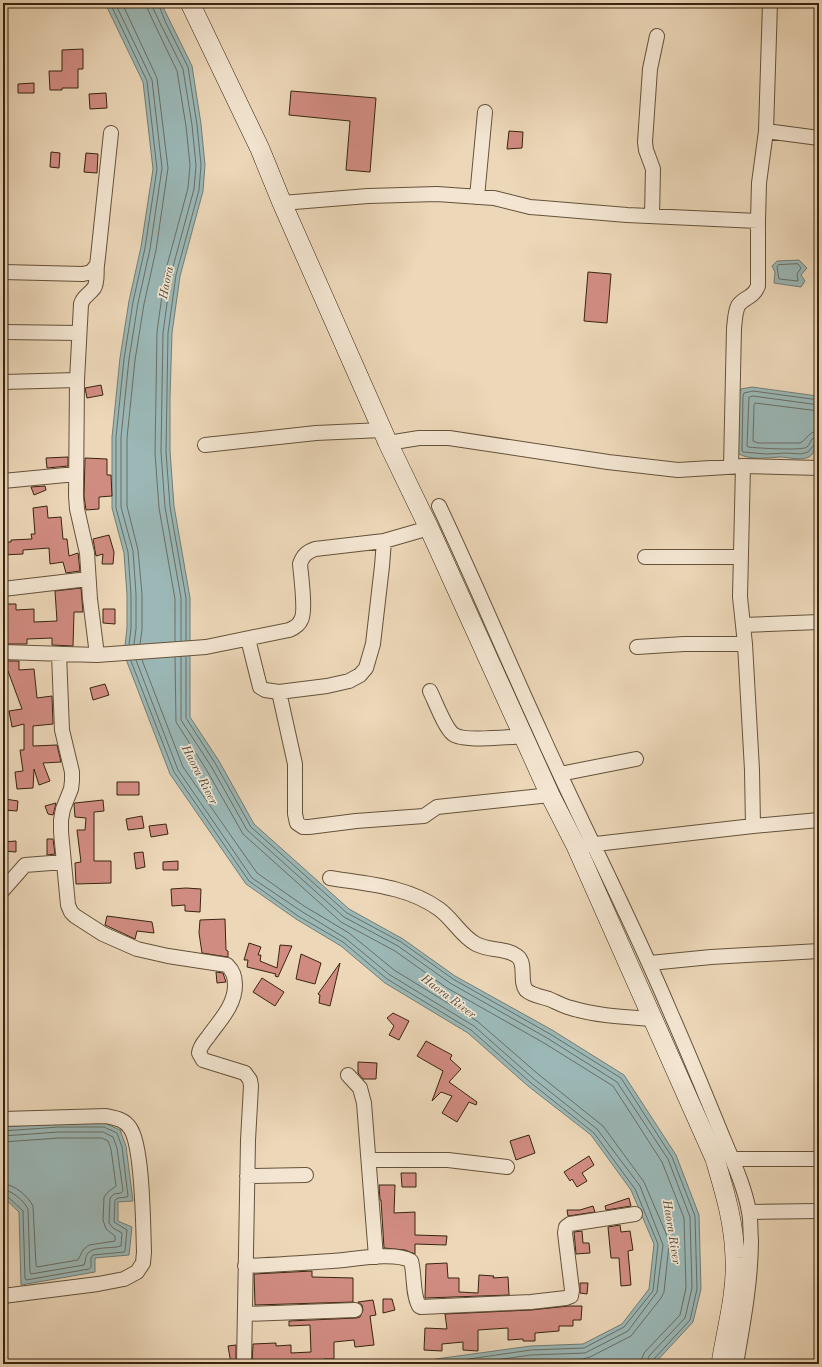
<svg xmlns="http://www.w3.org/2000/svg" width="822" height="1367" viewBox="0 0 822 1367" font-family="'Old Standard TT',serif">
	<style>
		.water { fill: #9bb8b7; stroke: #737d74 }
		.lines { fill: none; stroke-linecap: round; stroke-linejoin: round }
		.shore { stroke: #6a6e64; stroke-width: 1 }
		.building { fill: #d18c82; stroke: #382510 }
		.minor-casing { stroke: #65523a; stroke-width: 16 }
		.secondary-casing { stroke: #382510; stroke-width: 20 }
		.minor { stroke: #f3e5d1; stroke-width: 14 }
		.secondary { stroke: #f3e5d1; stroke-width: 19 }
		.labels { text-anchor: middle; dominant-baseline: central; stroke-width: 3.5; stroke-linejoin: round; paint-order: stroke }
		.water-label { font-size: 12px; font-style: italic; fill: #514a3a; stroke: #f3e5d1 }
	</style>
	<rect width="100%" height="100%" fill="#ecd7b8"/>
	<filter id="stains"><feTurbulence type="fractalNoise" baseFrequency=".005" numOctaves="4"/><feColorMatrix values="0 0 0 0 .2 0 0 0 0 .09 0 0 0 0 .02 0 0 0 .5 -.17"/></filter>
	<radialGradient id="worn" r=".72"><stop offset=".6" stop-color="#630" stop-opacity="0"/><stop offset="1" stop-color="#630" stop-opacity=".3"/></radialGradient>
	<path class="water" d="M105 3H161L192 66 201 124 205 165 203 191 180 276 172 333 170 397V451L174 506 190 598V717L219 761 254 824 349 909 403 939 455 976 552 1030 624 1075 676 1155 699 1215 701 1289 693 1322 654 1364H420L436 1359 531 1346 583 1344 622 1324 649 1289 654 1244 631 1190 591 1135 528 1086 468 1033 385 983 341 946 296 919 246 884 170 774 124 654 127 628V595L124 553 112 508V437L120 358 129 301 141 247 153 169 143 82Z
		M799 260 807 268 801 275 805 281 801 287 774 283 775 272 772 266 777 261Z
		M752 387 817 396C818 409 822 450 809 457 800 461 788 457 779 457 767 458 750 460 739 454L738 451 739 395 741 389Z
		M58 1123H105L120 1130 126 1146 133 1201 118 1202V1221L132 1227 129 1255 95 1258V1272L21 1285 19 1212 3 1197V1127Z"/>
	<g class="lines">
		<path class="shore" d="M110 3 147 81 157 169 145 248 133 302 124 359 116 437V508L128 552 131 595V628L129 645
			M115 3 152 80 162 168 150 249 138 303 129 359 121 437V507L133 551 136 594V629L134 644
			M122 3 157 78 168 168 156 250 144 304 135 360 127 438V506L138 550 142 594V629L140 644
			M147 3 148 10 155 25 177 71 186 126 190 165 188 188 165 273 157 332 155 453 159 508 175 599V641
			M153 3V8L160 23 183 69 192 125 196 165 194 189 171 274 163 333 161 452 165 507 181 598V641
			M158 3 165 21 188 67 197 125 201 165 199 190 176 275 168 333 166 452 170 507 186 598V640
			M798 264 801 268 797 274 798 281 779 279 777 267 778 265Z
			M819 400 753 391 744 393 743 396 742 450 743 452 766 454 787 453 801 454 808 452 815 444 819 442
			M819 405 753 396 749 397 747 446 748 447C756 448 803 451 807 447 809 445 810 442 812 439L819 437
			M819 411 755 403 754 405 753 441 758 443H800C808 439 807 432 819 431
			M175 657 176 722 206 769 243 834 341 922 395 951 447 988 544 1043 613 1086 662 1162 684 1218 686 1288 680 1315 644 1353 640 1364
			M181 657V720L211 766 247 830 344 917 398 946 450 983 547 1038 617 1082 668 1159 690 1217 692 1288 685 1318 649 1356 646 1364
			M186 657V718L215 763 251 827 347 913 401 942 453 979 550 1034 621 1078 672 1157 695 1216 697 1289 690 1320 653 1360 652 1364
			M136 660 178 770 252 878 301 911 345 938 390 975 474 1026 534 1079 597 1129 640 1186 663 1245 657 1292 628 1331 585 1353 531 1355 467 1364
			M142 660 183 767 257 873 304 906 349 933 394 970 477 1021 538 1074 603 1126 644 1182 668 1238 669 1245 664 1292 661 1298 631 1336 590 1357 583 1359 532 1361 510 1364
			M131 661 174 772 249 881 298 916 343 942 387 979 471 1030 531 1083 594 1133 635 1189 658 1244 653 1291 624 1327 584 1348 531 1350 434 1364
			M3 1131 59 1127H104L117 1133 122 1147 128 1196 127 1197 118 1198 115 1200 114 1222 127 1230 125 1251 124 1252 93 1255 91 1258V1267L89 1269 26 1280 25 1278 23 1211 7 1196 3 1195
			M3 1136 59 1132H103L113 1137 117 1148 123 1191 121 1193 114 1194 110 1198 109 1223 113 1228 122 1233 121 1246C112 1249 94 1246 88 1253 85 1256 86 1261 84 1265L31 1274 30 1272 28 1209C24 1201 12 1190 3 1190
			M3 1142 59 1138H102L108 1141 111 1149 116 1186 108 1192 104 1197 103 1220 106 1229 115 1236V1241L89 1245 83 1250 78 1260 37 1267 36 1265 33 1206C28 1196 14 1184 3 1184"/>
	</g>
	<path class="building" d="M83 49V69H78V88H62V90H50L49 71H62V50Z
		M34 83V93H18V84Z
		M291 91 376 98 370 172 346 170 350 121 289 115Z
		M106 93 107 108 90 109 89 94Z
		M509 131 523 132 522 148 507 149Z
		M51 152 60 153 59 168 50 167Z
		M86 153 98 154 97 173 84 172Z
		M588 272 611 274 607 323 584 321Z
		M101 385 103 395 87 398 85 388Z
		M68 457V466L47 468 46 458Z
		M85 458 107 459V475H111L112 496 99 497V509L86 510 84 496Z
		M45 486 46 490 34 495 31 487Z
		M47 506 48 518 61 517 63 539H67L69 556 78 553 80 571 66 573 63 562 50 564 49 548 23 550V554L3 555V542H11V540L32 539 31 534H35L33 508Z
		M109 535 114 552 113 564H102L103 554 96 556 93 539Z
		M81 588 83 612H74L73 646 52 645V638L27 639V644H7L6 625H4V616H3V604H16V610L34 609V622L57 621 55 591Z
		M103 609H115V624L103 623Z
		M3 661H19V670L34 669 37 698 52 696 53 724 33 726V746L57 745 61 762 43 763 50 781 39 785 34 769 33 788 17 789 15 772 23 771 20 750H24V724L12 727 9 711 22 709 8 671H3Z
		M105 684 109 695 93 700 90 688Z
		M117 782H139V795H117Z
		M5 799 18 801 17 811 4 810Z
		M103 800 104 811 94 812V861H111V883L76 884 75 863 81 862 77 830H85L86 818 75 817 74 804 75 803Z
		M56 803 53 815 48 814 45 806Z
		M142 816 144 828 128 830 126 819Z
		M166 824 168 834 151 837 149 826Z
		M47 839H53L55 854 47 855Z
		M16 841V852L3 851V842Z
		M143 852 145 867 136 869 134 853Z
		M178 861V870H163V862Z
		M186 888 201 889 200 912 185 911V905L172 906 171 889Z
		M107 916 152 922 154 933 137 931 135 939 105 925Z
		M225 919 226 950 228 951V957L202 953 199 933 200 920Z
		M249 943 261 947 258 955H261L260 961 277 968 280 945 292 946 278 977 275 976 276 974 247 967 248 960H244Z
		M301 954 321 963 315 984 296 979Z
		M340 963 330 1006 319 1003 320 995 318 994Z
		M216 972 223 973 226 982 217 983Z
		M262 978 284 992 275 1006 253 992Z
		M393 1013 409 1021 399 1040 389 1035 394 1026 387 1018Z
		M426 1041 452 1055 450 1059 461 1069 449 1082 477 1102 476 1105 469 1102 457 1122 442 1113 452 1096 441 1092 432 1101 443 1071 417 1056Z
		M358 1062 377 1063 376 1079H363L358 1073Z
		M529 1135 535 1153 516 1160 510 1141Z
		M589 1156 594 1165 582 1173 587 1181 577 1187 572 1179 570 1181 564 1172Z
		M401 1173H416V1187H402Z
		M379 1185H395L394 1213 415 1212V1235L447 1236 446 1245 415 1244V1254L405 1250 384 1248 381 1200H380Z
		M629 1198 631 1206 606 1210 605 1206Z
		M593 1206 595 1212 568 1216 567 1210H580Z
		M620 1225 621 1232 630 1231 633 1250 628 1251 631 1285 621 1286 619 1258H611L608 1227Z
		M582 1231 583 1243H589L590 1253 576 1254 574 1232Z
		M447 1263 448 1278H459V1292L478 1293 479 1275 494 1276 493 1278 508 1277 509 1295 425 1298 426 1264Z
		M312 1271V1277L353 1278V1302L255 1305 254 1274Z
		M580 1283H588L587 1294 580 1293Z
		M383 1299H392L395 1310 383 1313Z
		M373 1300 376 1315 370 1316 374 1345 355 1347 354 1340 334 1342V1359H324V1364H252L253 1344 276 1343V1346L291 1345V1353L311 1352 310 1325 289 1326V1321L356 1318 360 1317 363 1310 362 1305 358 1302Z
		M569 1306H582L581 1320H573V1326H559V1331L535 1333V1341H523V1339L508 1340V1328L478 1330V1351L463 1350V1342L442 1344V1351L424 1350 425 1328 447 1329 445 1314 531 1310Z
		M236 1345V1364H231L228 1346Z"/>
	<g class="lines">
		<defs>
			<path id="minor" d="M766 131 819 138
				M477 197 485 112
				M282 203 368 196 437 194 494 198 530 207 543 208 627 215 758 221
				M652 216 653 169 646 150 645 142 650 69 657 36
				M97 265C96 272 98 282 94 288 89 295 83 296 81 304L77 380 76 496 77 509 87 553 90 599 97 655
				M3 272 83 274 91 272 97 265 98 257 111 133
				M3 332 79 333
				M3 382 77 380
				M388 443 419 438H449L608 462 678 470 743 466 819 468
				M205 445 316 433 382 430
				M743 466 740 597 745 644 752 770 753 826
				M731 467 734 328C735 321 735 312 738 306 743 297 753 299 758 286V221L759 183 766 131 770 3
				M3 481 76 474
				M439 506C475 582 507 659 542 735 583 827 630 916 669 1009 687 1050 704 1091 721 1133 731 1157 745 1187 749 1212 751 1221 750 1231 751 1240 751 1281 743 1323 736 1364
				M384 541 382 566 373 644 366 668 360 675 349 681 327 686 279 692 295 764V814L297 823 303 827H309L356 821 424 816 437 807 550 795
				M645 557H740
				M3 589 88 579
				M743 625 819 622
				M248 639 260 687 265 690 279 692
				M637 647 684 644H745
				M3 652 97 655 206 647 289 630C294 628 299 625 301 620 306 612 301 575 300 564 303 555 307 552 315 549L384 541 429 528
				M59 654 62 730 72 772V781L71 789 63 809 61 820V832L68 905 71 912 75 916 103 934 137 949 168 956 227 965C233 971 235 976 235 985 235 1006 219 1021 208 1037 204 1042 200 1046 199 1053L203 1060 245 1073 250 1080 251 1086 248 1140 244 1364
				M430 691C435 701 445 728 453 734 462 742 510 737 524 736
				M560 774 636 759
				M587 845 753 826 819 820
				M330 878C367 884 407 886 439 909 453 919 461 936 476 944 489 951 507 948 517 956 527 963 519 981 526 990 531 995 542 997 549 999 556 1002 563 1006 571 1008 597 1016 625 1017 652 1019
				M3 890 25 865 64 862
				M650 963 711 957 819 951
				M348 1075 360 1088 364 1103 376 1257
				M3 1119 106 1116C115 1118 124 1119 130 1128 143 1146 143 1226 144 1252L143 1263 137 1272 124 1279 98 1284 3 1296
				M732 1159H819
				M369 1160H448L507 1167
				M247 1176 306 1175
				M749 1212 819 1211
				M245 1266C274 1265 303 1263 332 1261 351 1260 395 1251 411 1261 415 1275 412 1293 419 1306L421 1307 531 1302 566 1298 571 1296 572 1290 565 1233 566 1227 570 1224 635 1214
				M245 1314 355 1310"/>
			<path id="secondary" d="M190 3 260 149 282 203 388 443 429 528 550 795 576 846 715 1159C725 1193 734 1222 735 1258 737 1293 726 1330 721 1364"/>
		</defs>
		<use href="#minor" class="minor-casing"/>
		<use href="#secondary" class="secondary-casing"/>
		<use href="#minor" class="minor"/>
		<use href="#secondary" class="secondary"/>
	</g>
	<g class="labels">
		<g class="water-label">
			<text transform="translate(167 283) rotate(-79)">Haora</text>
			<text transform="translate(199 775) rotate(63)">Haora River</text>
			<text transform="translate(448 997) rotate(37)">Haora River</text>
			<text transform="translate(671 1232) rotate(81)">Haora River</text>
		</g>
	</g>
	<rect width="822" height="1367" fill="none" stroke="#ecd7b8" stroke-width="16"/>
	<rect x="4" y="4" width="814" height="1359" fill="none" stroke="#382510" stroke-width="2"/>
	<rect x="8" y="8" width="806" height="1351" fill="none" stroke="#382510"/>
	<rect width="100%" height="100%" filter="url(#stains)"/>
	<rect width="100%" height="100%" fill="url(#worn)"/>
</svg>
